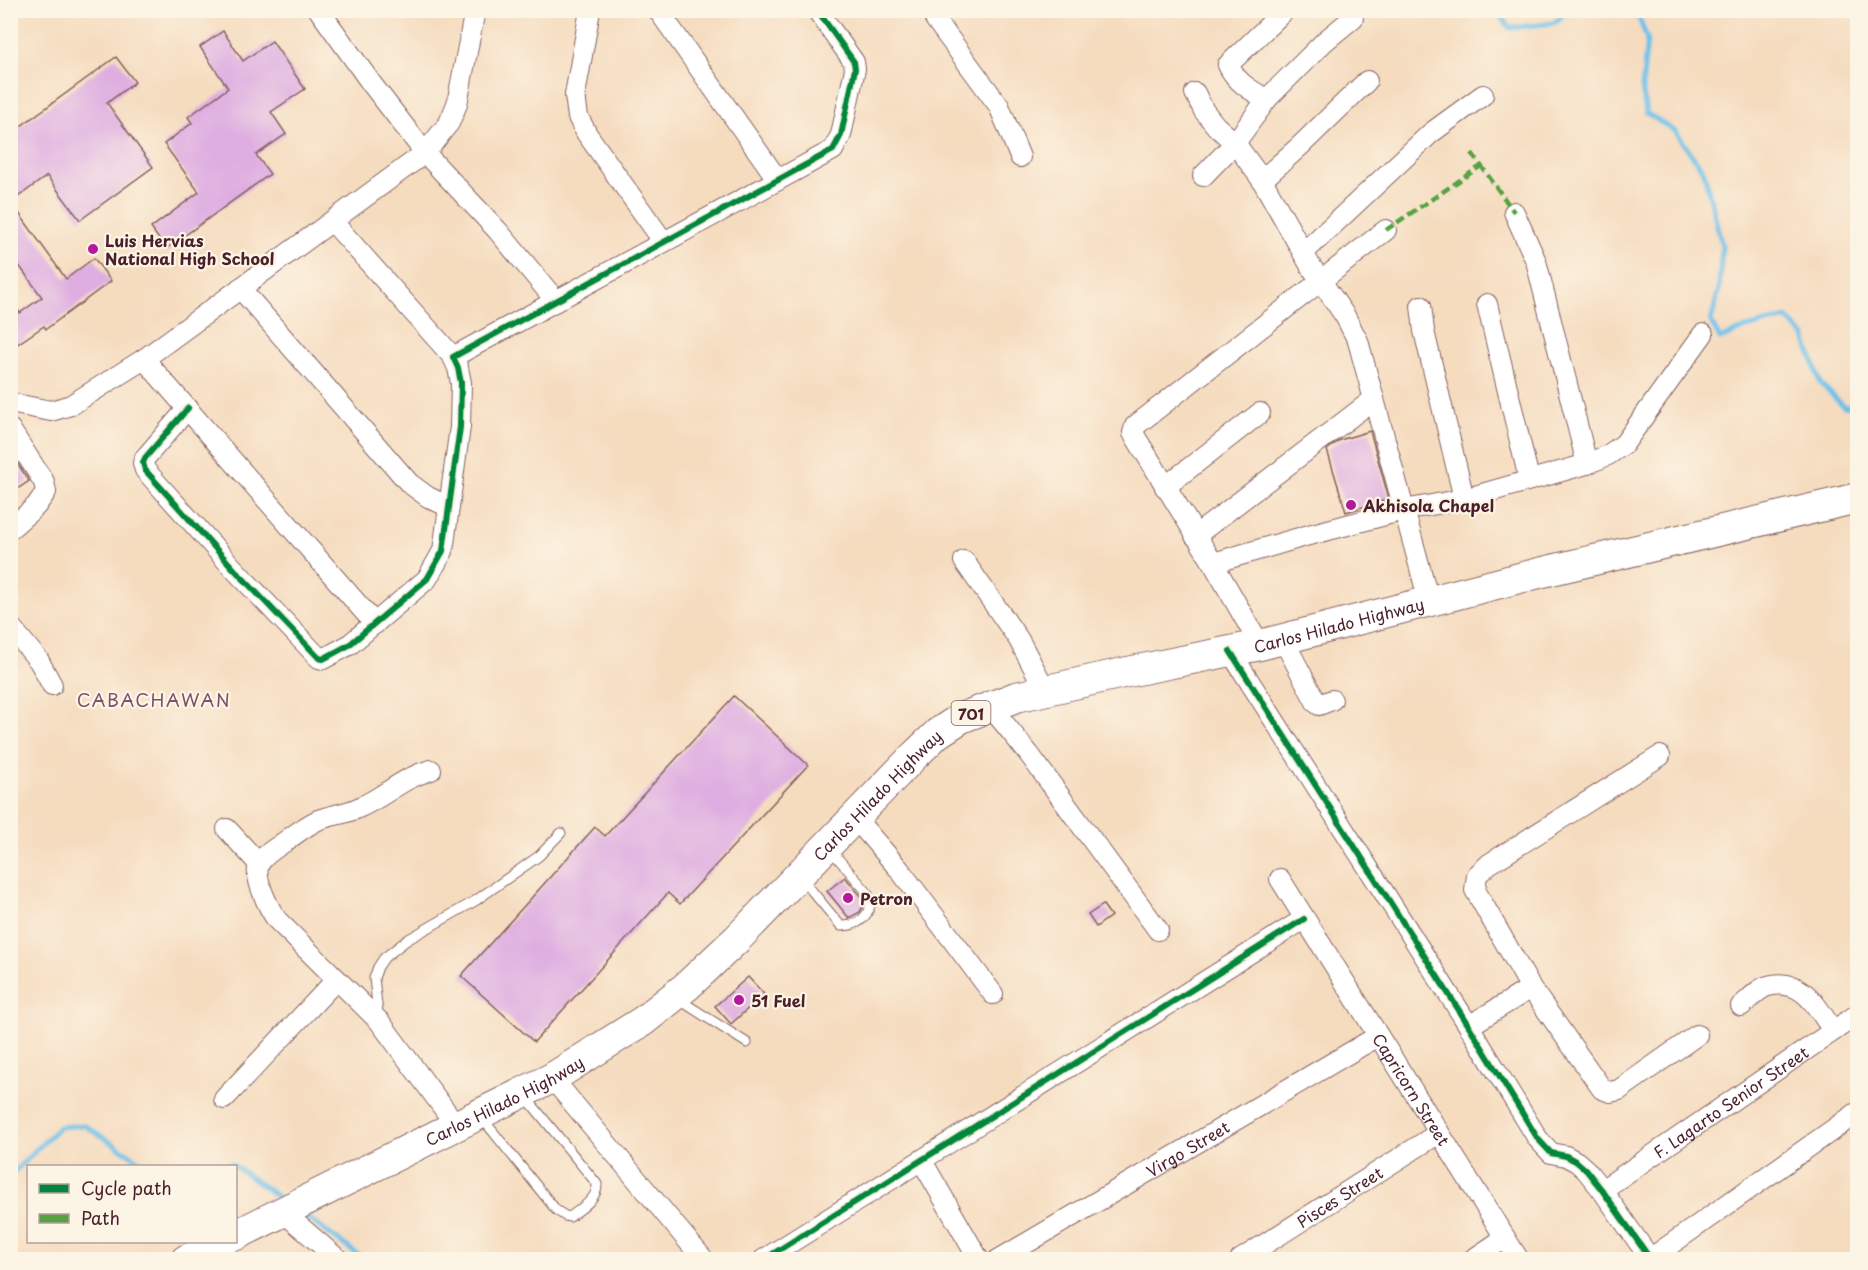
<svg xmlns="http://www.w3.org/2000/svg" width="1868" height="1270" viewBox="0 0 1868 1270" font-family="'Playpen Sans',sans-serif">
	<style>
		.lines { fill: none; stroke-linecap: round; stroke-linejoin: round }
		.stream { stroke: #6cc0e9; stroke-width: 5 }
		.building { fill: #deade1 }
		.service-casing { stroke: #86615f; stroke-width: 11 }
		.minor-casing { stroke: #86615f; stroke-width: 22 }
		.primary-casing { stroke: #86615f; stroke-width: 32 }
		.service { stroke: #fff; stroke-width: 9 }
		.minor { stroke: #fff; stroke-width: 20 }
		.primary { stroke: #fff; stroke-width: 30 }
		.quiet { stroke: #56a243; stroke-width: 4.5; stroke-dasharray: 9 4.5; stroke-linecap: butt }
		.cycleway-casing { stroke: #fcf5e5; stroke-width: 10 }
		.cycleway { stroke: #00873e; stroke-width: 6 }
		.poi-dot { fill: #b5179e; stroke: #fcf5e5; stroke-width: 2 }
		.labels { text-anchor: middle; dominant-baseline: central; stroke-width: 4.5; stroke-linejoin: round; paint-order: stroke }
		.shield { fill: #fcf5e5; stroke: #7f5f63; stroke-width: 1.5 }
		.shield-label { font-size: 15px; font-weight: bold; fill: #4a1f2b }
		.poi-label { font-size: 16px; font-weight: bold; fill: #4a1f2b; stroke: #fcf5e5; text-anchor: start }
		.street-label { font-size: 16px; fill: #4a1f2b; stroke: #fcf5e5 }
		.neighbourhood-label { font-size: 18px; letter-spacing: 1.5px; fill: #7e516b; stroke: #fcf5e5 }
	</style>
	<rect width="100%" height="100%" fill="#fcf5e5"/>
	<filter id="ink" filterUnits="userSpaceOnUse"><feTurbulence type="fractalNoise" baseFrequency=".0167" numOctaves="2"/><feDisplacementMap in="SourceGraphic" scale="12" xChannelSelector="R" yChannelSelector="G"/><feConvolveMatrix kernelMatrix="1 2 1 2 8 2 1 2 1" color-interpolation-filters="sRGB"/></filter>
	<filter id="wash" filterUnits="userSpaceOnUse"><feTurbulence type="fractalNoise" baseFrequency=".008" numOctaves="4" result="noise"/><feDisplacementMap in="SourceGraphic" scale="24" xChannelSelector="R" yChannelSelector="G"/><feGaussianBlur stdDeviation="1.35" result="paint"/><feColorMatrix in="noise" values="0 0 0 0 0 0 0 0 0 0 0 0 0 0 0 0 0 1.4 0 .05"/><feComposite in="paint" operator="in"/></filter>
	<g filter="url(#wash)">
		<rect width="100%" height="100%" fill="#f5dcbf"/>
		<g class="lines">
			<path class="stream" d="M1495 10 1510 28 1554 23 1567 10
				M1621 10 1639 18 1647 39 1642 87 1646 113 1676 132 1704 172 1722 246 1719 288 1711 322 1720 339 1746 328 1787 318 1805 337 1820 383 1843 406 1858 407
				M224 1166 230 1163 235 1166
				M236 1167 278 1197
				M10 1172 15 1171 59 1127 84 1125 148 1166
				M305 1216 365 1260"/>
		</g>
		<g id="blocks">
			<path class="building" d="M223 31 243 61 272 41 305 89 271 112 286 134 256 155 270 174 166 249 151 228 199 192 164 144 192 123 188 117 228 88 200 47Z
				M116 57 135 82 107 103 153 167 80 220 47 176 11 202 66 279 94 258 111 281 46 329 44 326 10 349V300L20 313 42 297 10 253V134Z
				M1370 431 1389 499 1346 512 1327 450 1340 440Z
				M10 452 29 481 10 494Z
				M734 696 808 765 680 904 668 893 534 1042 461 976 595 827 605 836Z
				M845 877 862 897 864 903 860 912 849 918 827 891Z
				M1103 905 1111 916 1096 927 1088 915Z
				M748 977 764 994 731 1024 715 1006Z"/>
		</g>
	</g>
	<g filter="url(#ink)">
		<use href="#blocks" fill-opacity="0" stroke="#86615f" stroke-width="1.5"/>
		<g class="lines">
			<defs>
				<path id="service" d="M802 879 841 926C857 926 867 919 871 903L867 892 829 848
					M678 999 747 1043
					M378 1014 374 978 378 967 384 958 407 940 475 901 539 856 561 833
					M482 1118 556 1210 565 1216 570 1217C580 1209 598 1199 597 1184L525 1096"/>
				<g id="minor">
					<path d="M319 10 371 83 425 153 498 231 556 301"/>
					<path d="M590 10 575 95 578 117 587 134 663 241"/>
					<path d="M658 10 778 180"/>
					<path d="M935 19 999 106 1020 157"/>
					<path d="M1195 93 1204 111 1216 126 1235 143 1262 180 1310 265 1345 316 1358 341 1429 601"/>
					<path d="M1267 99C1251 91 1236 82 1228 65L1285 10"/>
					<path d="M1203 176 1235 143 1267 99 1325 41 1353 18"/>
					<path d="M1262 180 1300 146 1367 81"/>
					<path d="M1514 212 1536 261 1587 464"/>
					<path d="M332 221 453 357"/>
					<path d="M1303 253 1431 133 1483 95"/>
					<path d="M240 288 409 483 428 497 449 507"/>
					<path d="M1487 304 1529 479"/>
					<path d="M1421 306 1424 331 1464 499"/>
					<path d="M144 359 375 624"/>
					<path d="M10 403 51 411 71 405 144 359 425 153 449 123 457 104 475 10"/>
					<path d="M188 408 145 458 143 463 145 470 234 569 319 658 323 659 349 645 427 579 443 551 460 427 461 383 458 368 453 357 833 150 841 135 855 69 854 62 817 10"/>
					<path d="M10 429 44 482 46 492 36 506 10 529"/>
					<path d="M1165 487 1260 413"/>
					<path d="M1195 536 1374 399"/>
					<path d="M964 561 1019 640 1046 691"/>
					<path d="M1213 563 1309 535 1404 510 1464 499 1587 464 1608 455 1624 444 1703 334"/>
					<path d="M10 626 39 661 52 685"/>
					<path d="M1283 639 1316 702 1319 705 1332 700"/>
					<path d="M1260 645 1213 563 1133 433 1135 426 1386 230"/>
					<path d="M1230 651 1469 1026 1538 1139 1551 1153 1566 1156 1577 1162 1586 1170 1602 1190 1651 1260"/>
					<path d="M990 706 1029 754 1158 930"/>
					<path d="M1660 756 1489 864 1477 875 1475 890 1531 988 1602 1089 1610 1092 1619 1090 1697 1035"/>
					<path d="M431 770C401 778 385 797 358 808 345 814 331 815 318 820 307 825 297 833 287 840 278 847 264 854 259 864 253 877 269 909 277 920L380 1022 456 1125"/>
					<path d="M855 818 899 869 993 994"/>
					<path d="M227 829 259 864"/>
					<path id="s1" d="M1280 879 1519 1260"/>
					<path d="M1741 1006C1749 1000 1759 988 1768 986 1803 977 1817 1007 1833 1031"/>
					<path d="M1469 1026 1531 988"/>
					<path d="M552 1078 704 1260"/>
					<path d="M224 1099 336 980"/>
					<path d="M922 1161 979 1260"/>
					<path id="s2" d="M1602 1190 1858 1014"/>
					<path d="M283 1212 339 1260"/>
					<path d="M1650 1259 1858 1112"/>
					<path d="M763 1260 1304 919"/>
					<path id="s3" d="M998 1260 1378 1036"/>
					<path id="s4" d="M1240 1260 1439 1133"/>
					<path d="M1472 1260 1505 1238"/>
				</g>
				<g id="primary">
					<path id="s5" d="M236 1235 552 1078 643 1021 687 986 737 939 915 755 938 733 961 718 1016 697 1123 673 1260 645 1539 573 1858 498"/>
					<path d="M186 1260 223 1242"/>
				</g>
			</defs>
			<use href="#service" class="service-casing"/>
			<use href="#minor" class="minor-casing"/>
			<use href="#primary" class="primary-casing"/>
			<use href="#service" class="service"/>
			<use href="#minor" class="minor"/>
			<use href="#primary" class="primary"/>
			<path class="quiet" d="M1472 153 1514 212
				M1386 230 1481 166"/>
			<defs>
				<path id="cycleway" d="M188 408 145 458 143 463 145 470 234 569 319 658 323 659 349 645 427 579 443 551 460 427 461 383 458 368 453 357 833 150 841 135 855 69 854 62 817 10
					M1230 651 1469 1026 1538 1139 1551 1153 1566 1156 1577 1162 1586 1170 1602 1190 1651 1260
					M763 1260 1304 919"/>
			</defs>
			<use href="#cycleway" class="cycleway-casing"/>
			<use href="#cycleway" class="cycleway"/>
		</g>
	</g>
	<g class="poi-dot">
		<circle cx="93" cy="249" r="6"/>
		<circle cx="1351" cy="505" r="6"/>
		<circle cx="848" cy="898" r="6"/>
		<circle cx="739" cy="1000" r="6"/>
	</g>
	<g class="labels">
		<rect class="shield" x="951.5" y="701" width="39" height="24" rx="4.5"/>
		<g class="shield-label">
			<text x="971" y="713">701</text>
		</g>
		<g class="poi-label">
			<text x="105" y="240">Luis Hervias<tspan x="105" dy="18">National High School</tspan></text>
			<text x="1363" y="505">Akhisola Chapel</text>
			<text x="860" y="898">Petron</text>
			<text x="751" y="1000">51 Fuel</text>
		</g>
		<g class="street-label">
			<text stroke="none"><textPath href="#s5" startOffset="1290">Carlos Hilado Highway</textPath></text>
			<text stroke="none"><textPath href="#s5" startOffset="786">Carlos Hilado Highway</textPath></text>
			<text stroke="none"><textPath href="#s1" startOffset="248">Capricorn Street</textPath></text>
			<text stroke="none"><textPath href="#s5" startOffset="300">Carlos Hilado Highway</textPath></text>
			<text stroke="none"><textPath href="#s2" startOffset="156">F. Lagarto Senior Street</textPath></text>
			<text stroke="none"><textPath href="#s3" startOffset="220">Virgo Street</textPath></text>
			<text stroke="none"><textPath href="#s4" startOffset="118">Pisces Street</textPath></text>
		</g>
		<g class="neighbourhood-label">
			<text x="154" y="699">CABACHAWAN</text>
		</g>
	</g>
	<rect width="1868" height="1270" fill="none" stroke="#fcf5e5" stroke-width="36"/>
	<rect x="27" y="1165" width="210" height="78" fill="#fcf5e5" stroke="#b59f9b" stroke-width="1.5"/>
	<rect x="39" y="1184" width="30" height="9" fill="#00873e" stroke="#b59f9b" stroke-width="1.5"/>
	<text x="81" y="1195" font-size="18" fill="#4a1f2b">Cycle path</text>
	<rect x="39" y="1214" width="30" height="9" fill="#56a243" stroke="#b59f9b" stroke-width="1.5"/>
	<text x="81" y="1225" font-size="18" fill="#4a1f2b">Path</text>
</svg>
